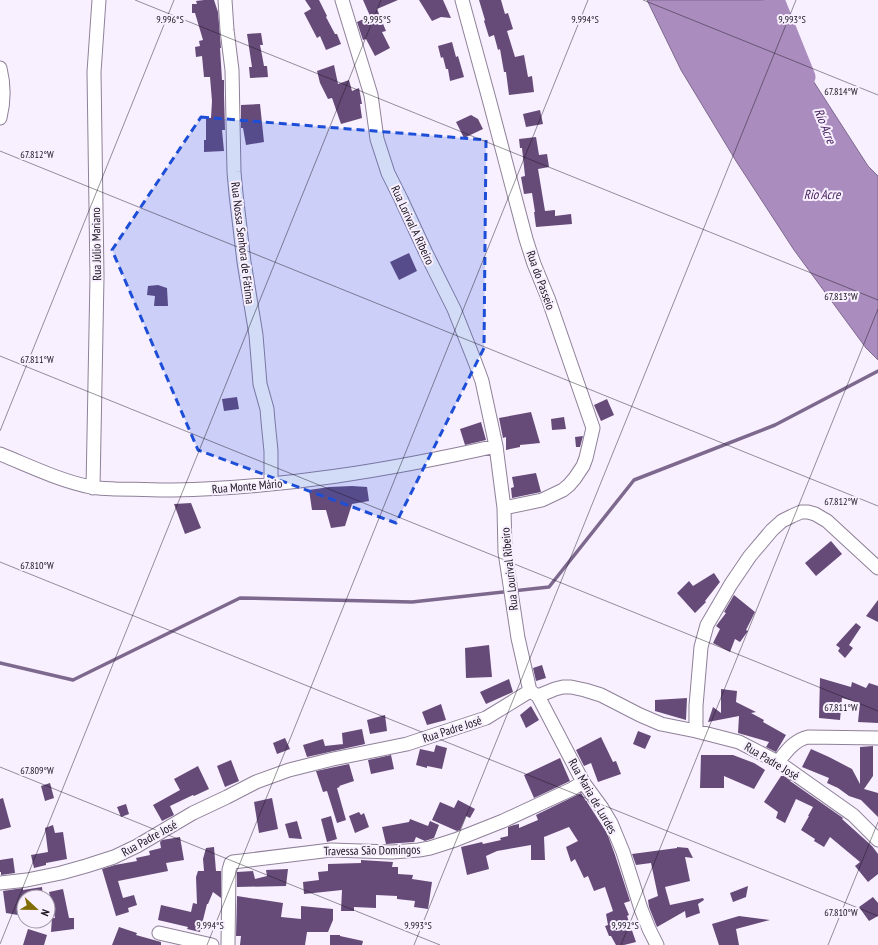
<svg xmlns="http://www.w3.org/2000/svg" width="878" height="945" viewBox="0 0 878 945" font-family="'PT Sans Narrow',sans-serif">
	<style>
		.water { fill: #aa8dbe; stroke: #7e698e }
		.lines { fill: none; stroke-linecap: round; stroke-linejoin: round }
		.stream { stroke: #7e698e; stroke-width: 3.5 }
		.river { stroke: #aa8dbe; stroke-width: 21 }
		.building { fill: #664b79 }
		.street-casing { stroke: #8f8199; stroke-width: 15 }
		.street { stroke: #fff; stroke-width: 13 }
		.marked { fill: #1d4ed8; fill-opacity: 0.2; stroke: #1d4ed8; stroke-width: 3; stroke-dasharray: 8 5; stroke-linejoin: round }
		.ticks { fill: none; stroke: #19141d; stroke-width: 1; stroke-opacity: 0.45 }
		.labels { text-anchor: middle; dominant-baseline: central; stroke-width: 4; stroke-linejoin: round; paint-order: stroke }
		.street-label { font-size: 12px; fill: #19141d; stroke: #f8efff }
		.water-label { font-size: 13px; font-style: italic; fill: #431d5a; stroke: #f8efff }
		.ticks-label { font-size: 10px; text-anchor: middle; fill: #19141d; stroke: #f8efff; stroke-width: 4; stroke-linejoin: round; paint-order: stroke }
	</style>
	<rect width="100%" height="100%" fill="#f8efff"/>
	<path class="water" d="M647 0H765L810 76 868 166 878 176V360L866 348 794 250 736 161 681 70Z"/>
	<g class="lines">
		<path class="stream" d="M0 663 73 680 240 598 412 602 549 587 634 480 775 425 878 371"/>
		<path class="river" d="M774 0 805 77"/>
	</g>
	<path class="building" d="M204 0H214L218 12 221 48H220L222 80H224V95L225 130H222L224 151 204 152V140H206V118H211L212 101 210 77H204L202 56 196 57 195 47 200 46 199 41 203 40 195 13H192V4H197L196 1Z
		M305 0H319L327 16 326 17 335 34H337L341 44 326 50 320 36 317 38 304 13 311 9Z
		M363 0H398L377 9 386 31 382 32 390 48 375 56 366 39 363 40 357 22 370 16Z
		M419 0H443L451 18 441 17 432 21Z
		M479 0H501L505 14 508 13 513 29 507 31 515 57 524 55 528 77 532 76 534 92 509 95 506 72H504L500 49 498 50 494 35 489 37 484 21 485 20Z
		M261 33 263 45H260L262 55 264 66H267L268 77 250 78 249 67H252L247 34Z
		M452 42 456 57 458 56 464 77 450 81 448 69H446L443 57 441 58 438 46Z
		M334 65 338 84 349 80 352 91 359 88 362 104H360L362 118 341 124 332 98 328 99 320 83 317 71Z
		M260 104 264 142 246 145 243 128H241V105Z
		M540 110 543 124 526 127 523 114Z
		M471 115 478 119 483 129 464 138 456 122Z
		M536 137 539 155 547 154 549 167 538 169 545 211 555 210V216L571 214 572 224 536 227 534 212H535L532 193 524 194 521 177 525 176 522 148H520L519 139Z
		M409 253 417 271 399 280 390 262Z
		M158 285 167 288 168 306H154L155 296 147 295 148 286Z
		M237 397 239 409 224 411 222 399Z
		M607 399 614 415 601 421 594 405Z
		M531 412 540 443 520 445V447L506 450V437L503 438 499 418Z
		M564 417 566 429 552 430 551 419Z
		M481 422 486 440 465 445 460 429Z
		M583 436 580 447H576L575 437Z
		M536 473 541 492 512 498 511 488 514 487 512 477Z
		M352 486 367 487 369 501 352 504 345 526 331 528 326 510H312L309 490 329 487Z
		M191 503 201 528 185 534 174 504Z
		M831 541 842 554 816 576 805 563Z
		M714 573 720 582 705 601 706 602 695 613 677 593 689 581 693 586Z
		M734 595 755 612 746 630 748 631 740 642 735 639 730 652 713 643 720 629 716 626 726 613 724 612Z
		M878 600V622L866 616Z
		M856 623 861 627 849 645 853 648 845 658 838 651 840 648 836 645Z
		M489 645 492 677 466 678 465 648Z
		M542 665 546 678 536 681 533 668Z
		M820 678 851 687 852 682 866 688 869 683 878 686V723L858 722 860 703 842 698 840 720 819 718Z
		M509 679 513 692 486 704 480 692Z
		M721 689 737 691 736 702 756 712 751 713 764 720 763 722 786 735 776 752 766 747 769 742 738 733 739 716 708 722 713 707 721 713Z
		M687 698 686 720 655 711V700Z
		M441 704 446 720 427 725 422 712Z
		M531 706 539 720 526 728 520 715Z
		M385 715 387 731 370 734 367 720Z
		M362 729 365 744 307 757 303 745 323 739 325 746 343 744V745L342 733Z
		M638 731 651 736 645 749 633 744Z
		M601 737 613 762 616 761 621 774 598 782 591 763 584 766 576 750Z
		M285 738 290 749 277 754 273 743Z
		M436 745 447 748 442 769 427 766V768L416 765 420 749 434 752Z
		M873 746V776L864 789 878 793V817L861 800 849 796 838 788 827 783 829 778 802 767 811 749 829 757 852 769 860 784V747Z
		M391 755 394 769 371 774 368 760Z
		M701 755H733L754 763 765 770 754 789 724 776V788H700Z
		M560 758 570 781 534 798 524 775Z
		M231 760 239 781 225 787 217 766Z
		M349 764 354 781 339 786 340 787 337 788 346 820 337 823 327 791 323 792 316 771Z
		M198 766 209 789 194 796 193 795 170 806 174 815 162 821 153 805 180 790 174 779Z
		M781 776H784L791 781H790L843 818 842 819 872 846 878 854V874L868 882 855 866 860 862 830 837 824 847 814 841 815 839 801 830 809 816H808L813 807 796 799 785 823 776 818 778 812 764 802Z
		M50 783 54 798 45 801 41 786Z
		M581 793 586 801H587V802L607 833 615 855 630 901 624 903 629 915 627 916 636 942 624 945H616L611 936H609L605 926 608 925 606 914 613 911 605 887 594 891 588 876 584 878 575 859 571 862 566 847 578 841 569 827 544 837 545 860H531V845L497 851 486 856 489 869 467 875 461 847 482 842 483 844 501 840 500 838 508 836V827L514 825 519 824V828L538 820 536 815Z
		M3 798 11 827 0 830V799Z
		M272 798 278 829 259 833 254 802Z
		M458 800 475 809 470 818 466 816 460 830 457 831 432 820 440 802 454 808Z
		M126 804 129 814 121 817 117 807Z
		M359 812 361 815 364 813 369 827 355 833 349 816Z
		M331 816 337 839 327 842 321 819Z
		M410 819 428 826 430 821 439 825 434 838 425 841 416 837 414 842 386 844 382 827 409 822Z
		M297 821 302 839 289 838 285 824Z
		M53 825 55 833 63 832 67 859 46 863V865L34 868 31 855 48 852 45 828Z
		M180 837 184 860 166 863 168 871 118 881 123 898 134 895 137 905 128 908 129 912 116 916 102 869 115 865 137 861 136 858 150 855 149 851 161 848 160 842 162 840Z
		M214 847 216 871H221V898L213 892 208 904H207L200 932 187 929 188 927 158 920 161 905 191 912 193 903 197 904 196 877 198 871H204L203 859 206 848Z
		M677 847 688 848 693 858 685 857 690 881 665 887 670 905 703 898 704 900 698 904 700 913 686 918 685 911 657 927 649 907 648 900 658 896 651 863 636 865 632 854 677 848Z
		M13 858 15 873 1 875V872H0V860Z
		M361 860 393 862 392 867H398V874L413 875 412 879 432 882 428 909 414 907 415 901 397 899V896L376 895V908L354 907V911H341L342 890 304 894 303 882 319 880 318 872 328 871V864L361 863Z
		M288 869 286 886 237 887V872L253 871 255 879 267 876 266 870Z
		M748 886 746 897 733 902 730 893Z
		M42 887 43 897H24V916L6 913 3 891 23 888V890Z
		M63 889 69 918H74V929L51 932 52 918H55L49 892Z
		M237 896 283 903 281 917 301 919V906L333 909V920L328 932H307L305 945H240L241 936H236Z
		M873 897 878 903V916L869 921 859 907Z
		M739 916 770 920 736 929 739 945H719L712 924Z
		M119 927 137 933 136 935 161 942V945H112Z
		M28 929 47 935 44 945H23Z
		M330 935H340V936L363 941 362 945H330Z"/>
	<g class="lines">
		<defs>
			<path id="street" d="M225 0 227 30 232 70 234 172 236 194 244 262 256 335 260 384 267 409 268 421 271 451V484
				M342 0 371 95 377 139 388 173 401 199 426 253 454 309 475 362 482 381 496 446 504 508 505 552 518 638 530 691
				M462 0 489 99 526 239 534 264 548 298 593 428 586 458 583 466 575 478 569 485 563 490 542 500 504 508
				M0 68C4 84 4 102 0 118
				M0 454C30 466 60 481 91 487 99 489 107 488 115 489 134 489 153 490 173 490 282 488 389 470 496 446
				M93 488 97 277 94 72 99 0
				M538 696 555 689 563 687H571L585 690 601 695 640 715 661 724 696 731 739 742 778 762 853 815 878 840
				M538 696 583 782 602 808 611 823 623 852 641 909 649 929 657 945
				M696 731V706L701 647 707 625 731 584 750 556 772 530 782 521 792 516 801 512H808L815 514 827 521 878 568
				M778 762C786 752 794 740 808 737L878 738
				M0 883 27 880 61 873 86 866 114 857 137 846 193 813 227 797 256 782 289 770 333 759 407 744 486 718 530 691 538 696
				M159 933 212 945
				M228 945 229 870 231 863 233 862 331 850 392 852 419 850 430 848 455 840 503 821 572 789 583 782"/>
		</defs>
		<use href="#street" class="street-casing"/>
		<use href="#street" class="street"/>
	</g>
	<path class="marked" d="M201 117 486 140 484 348 396 523 198 450 112 250Z"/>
	<path class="ticks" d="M135 0 878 300M643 0 878 95M0 151 878 506M0 356 878 711M0 431 174 0M0 562 878 916M0 767 440 945M0 944 381 0M207 945 588 0M414 945 796 0M621 945 878 309M828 945 878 822"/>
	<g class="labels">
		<g class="street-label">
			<text transform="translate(413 225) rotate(65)">Rua Lorival A Ribeiro</text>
			<text transform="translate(243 243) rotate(83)">Rua Nossa Senhora de Fátima</text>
			<text transform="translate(96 244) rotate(-91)">Rua Júlio Mariano</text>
			<text transform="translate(541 280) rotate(70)">Rua do Passeio</text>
			<text transform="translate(247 486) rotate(-5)">Rua Monte Mário</text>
			<text transform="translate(509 569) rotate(-96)">Rua Lourival Ribeiro</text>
			<text transform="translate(452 729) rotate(-18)">Rua Padre José</text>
			<text transform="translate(772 761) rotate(31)">Rua Padre José</text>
			<text transform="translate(593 796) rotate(60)">Rua Maria de Lurdes</text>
			<text transform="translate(149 838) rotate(-29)">Rua Padre José</text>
			<text transform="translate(372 850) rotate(-1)">Travessa São Domingos</text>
		</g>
		<g class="water-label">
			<text transform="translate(825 126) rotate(68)">Río Acre</text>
			<text x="822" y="194">Rio Acre</text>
		</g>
	</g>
	<g class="ticks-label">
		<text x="377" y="23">9.995°S</text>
		<text x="170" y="23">9.996°S</text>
		<text x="585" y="23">9.994°S</text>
		<text x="792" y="23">9.993°S</text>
		<text x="841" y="95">67.814°W</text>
		<text x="37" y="158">67.812°W</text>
		<text x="841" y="300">67.813°W</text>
		<text x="37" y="363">67.811°W</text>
		<text x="841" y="505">67.812°W</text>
		<text x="37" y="569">67.810°W</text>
		<text x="841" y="711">67.811°W</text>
		<text x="37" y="774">67.809°W</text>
		<text x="841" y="916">67.810°W</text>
		<text x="210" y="929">9.994°S</text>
		<text x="418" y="929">9.993°S</text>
		<text x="625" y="929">9.992°S</text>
	</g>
	<g transform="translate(36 909) rotate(112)"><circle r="19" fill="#f8efff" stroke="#9f97a5"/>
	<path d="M0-3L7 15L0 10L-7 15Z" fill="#816c07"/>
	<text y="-6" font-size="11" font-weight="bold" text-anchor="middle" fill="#19141d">N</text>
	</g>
</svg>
